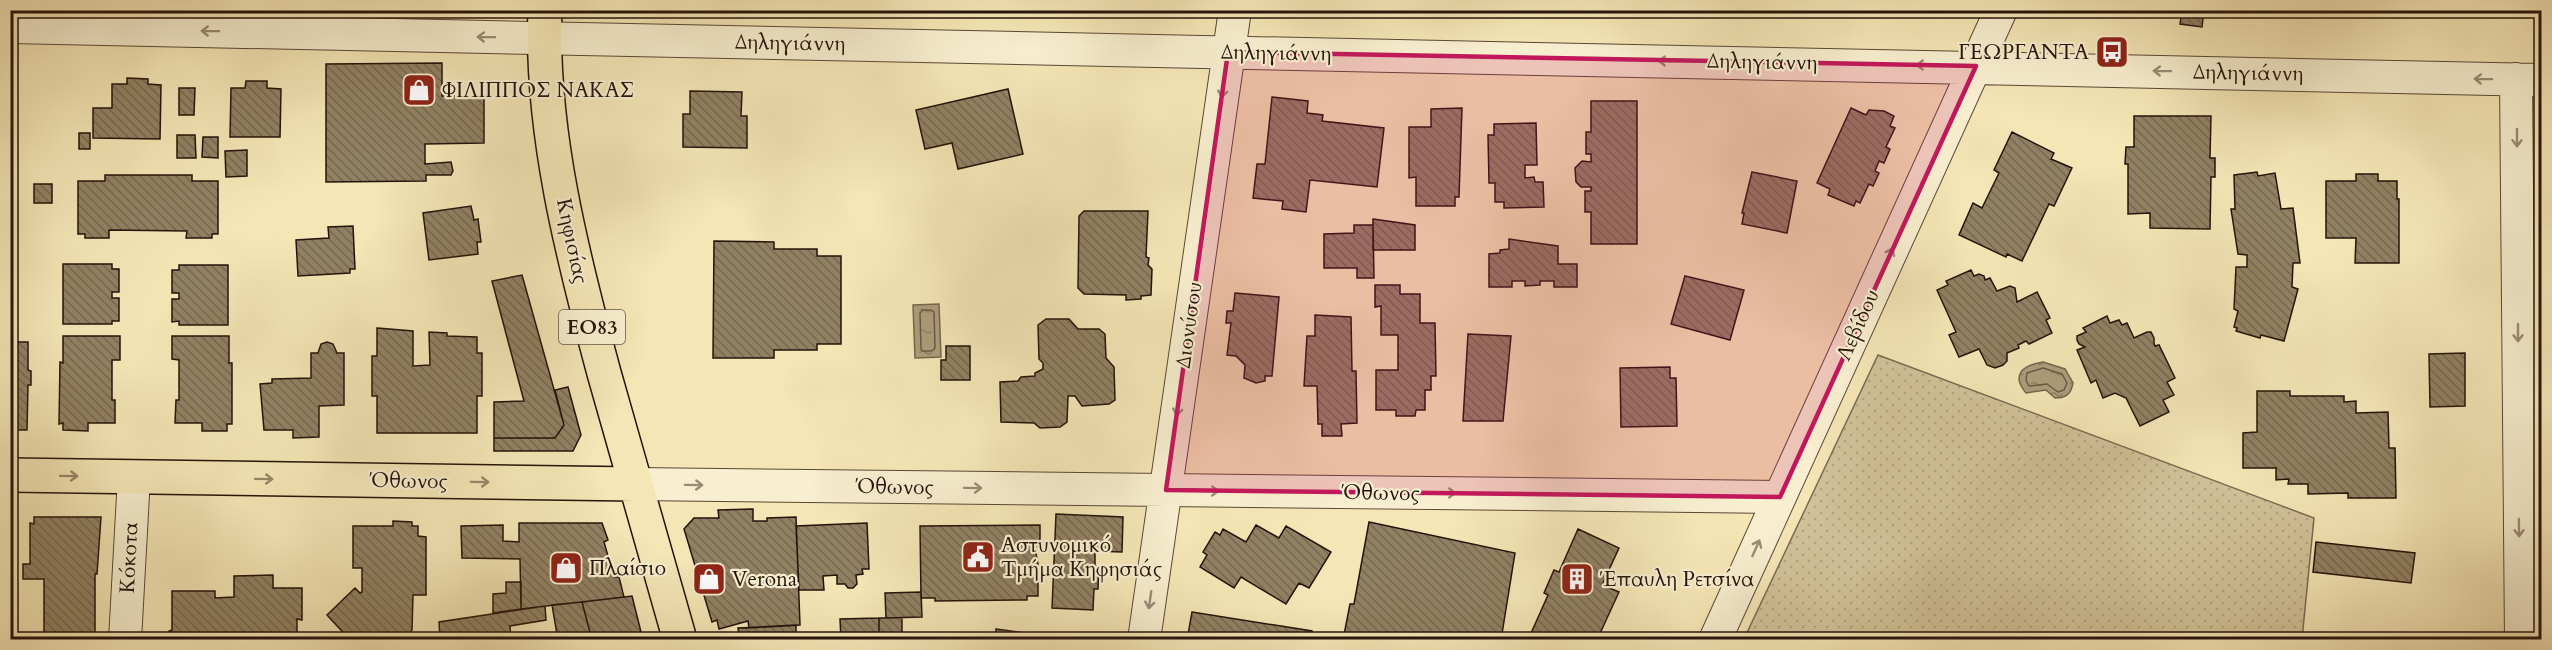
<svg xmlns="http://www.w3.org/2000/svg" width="2552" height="650" viewBox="0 0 2552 650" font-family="Cardo,serif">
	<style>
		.grass { fill: url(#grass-dots); stroke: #7c6a52; stroke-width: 1.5 }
		.water { fill: url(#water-ripples); stroke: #77664e; stroke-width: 1.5 }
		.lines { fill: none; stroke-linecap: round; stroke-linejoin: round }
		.shore { stroke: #6a5843; stroke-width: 1.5 }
		.building { fill: url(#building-back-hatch); stroke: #25130a; stroke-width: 1.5 }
		.minor-casing { stroke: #594835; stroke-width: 34 }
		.major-casing { stroke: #25130a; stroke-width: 36 }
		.minor { stroke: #f8efd0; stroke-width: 32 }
		.major { stroke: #f5e6b6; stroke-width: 33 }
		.oneway { stroke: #998c77 }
		.oneway2 { stroke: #978769 }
		.marked { fill: #c2185b; fill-opacity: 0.2; stroke: #c2185b; stroke-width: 4.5; stroke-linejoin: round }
		.labels { text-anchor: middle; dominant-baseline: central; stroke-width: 4.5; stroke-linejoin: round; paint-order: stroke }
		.shield { fill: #f8efd0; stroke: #645545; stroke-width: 1.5 }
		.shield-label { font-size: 20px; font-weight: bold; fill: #25130a }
		.street-label { font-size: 21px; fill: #25130a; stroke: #f8efd0 }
		.poi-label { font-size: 21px; fill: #25130a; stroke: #f8efd0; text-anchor: start }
	</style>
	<defs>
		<pattern id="grass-dots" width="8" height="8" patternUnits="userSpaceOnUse" patternTransform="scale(1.5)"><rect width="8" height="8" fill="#d2c299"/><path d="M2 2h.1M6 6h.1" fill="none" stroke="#b4a682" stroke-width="1.8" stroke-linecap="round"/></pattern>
		<pattern id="water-ripples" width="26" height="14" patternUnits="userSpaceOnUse" patternTransform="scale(1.5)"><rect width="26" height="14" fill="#ae9e7c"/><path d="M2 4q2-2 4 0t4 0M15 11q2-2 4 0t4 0" fill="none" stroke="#8d8064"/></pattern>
		<pattern id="building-back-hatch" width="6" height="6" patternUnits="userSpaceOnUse" patternTransform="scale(1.5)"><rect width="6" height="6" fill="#918163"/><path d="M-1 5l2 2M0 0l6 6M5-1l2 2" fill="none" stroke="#766850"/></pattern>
	</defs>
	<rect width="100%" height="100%" fill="#f5e6b6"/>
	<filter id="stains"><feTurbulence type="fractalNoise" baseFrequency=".00333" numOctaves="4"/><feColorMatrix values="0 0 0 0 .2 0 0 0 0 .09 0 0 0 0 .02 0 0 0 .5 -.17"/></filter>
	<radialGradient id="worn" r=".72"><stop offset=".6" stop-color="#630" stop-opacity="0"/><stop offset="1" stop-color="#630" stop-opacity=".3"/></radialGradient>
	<path class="grass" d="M1878 355 2314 518 2302 639H1744Z"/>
	<path class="water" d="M939 304 941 357 915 358 913 305Z
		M2043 362 2065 369 2073 383C2071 394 2066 398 2055 398L2046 390 2026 393C2010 374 2024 365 2043 362Z"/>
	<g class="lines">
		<path class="shore" d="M923 310H931L934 312 935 348 932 351H923L921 349 920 313Z
			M2043 368 2062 374 2067 383 2064 390 2058 392 2047 384 2029 386 2026 380 2027 373Z"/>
	</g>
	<path class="building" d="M1905 10H1922L1918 17Z
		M2182 10H2204L2202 27 2180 24Z
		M442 63V96H484V143L425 144V164L451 162 453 171 451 175H426V181L326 182V64Z
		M127 78 148 79V84L161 85 160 139 93 138V108H112V84H127Z
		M246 81H267V88L281 89 280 137H230L231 88H245Z
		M179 88H195L194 115H179Z
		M1008 89 1023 154 958 169 952 143 925 149 916 110Z
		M690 91 742 92 741 116H747V148L683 147V114H690Z
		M1272 97 1308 101 1307 113 1323 115 1322 121 1384 128 1377 187 1310 180 1306 212 1282 209 1283 201 1253 198 1257 164H1265Z
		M1591 101H1637V244H1591V212H1585V191H1591V187H1581L1576 182 1575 168 1582 161 1591 162V154H1586V132H1591Z
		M1462 108 1459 197H1455V206H1416V177L1409 178V127H1431V109Z
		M1851 108 1866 115 1869 110 1884 111 1894 116 1890 126 1895 128 1886 147 1890 149 1884 163 1879 161 1875 171 1879 173 1873 186 1869 184 1860 203 1856 201 1854 206 1828 195 1830 189 1817 183Z
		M2134 116H2211L2210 158H2215V177H2211L2210 229 2150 228V213L2128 214V164H2125L2126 147H2134Z
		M1536 123 1537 165H1525V178L1534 177 1535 182H1543L1544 207 1504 208V202H1495V183H1489L1488 135H1494V124Z
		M2012 132 2054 153 2051 159 2072 168 2054 206 2049 204 2022 261 2007 254 2006 257 1959 235 1973 203 1982 208 1999 173 1994 170Z
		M79 133H90V149H79Z
		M177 135H195L196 158H177Z
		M2537 135H2542V194H2539Z
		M203 137H218V158L202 157Z
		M247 150V176L226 177 225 151Z
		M1752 172 1797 181 1787 233 1742 224 1744 213H1742Z
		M2257 172 2258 176 2275 173 2281 209 2293 208 2300 263H2293L2292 287 2298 289 2284 341 2261 335 2260 338 2236 331 2237 328 2234 327 2238 311 2234 309 2236 267H2247V255L2238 254 2231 209H2235L2234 175Z
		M2356 174H2378V181H2397V199H2399V263H2355L2356 238H2326V181H2356Z
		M105 175H192V181H218V234H212V238H186L187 231 109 230V238H85V234H78V181H105Z
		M34 184H52V203H34Z
		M471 206 474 220 478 219 481 242H477L478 254 429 260 423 213Z
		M1084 211H1148L1146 257 1149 258 1148 265 1152 269 1151 295 1141 296V299L1126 300V295L1084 294 1078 288 1079 216Z
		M1373 219 1415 225V250H1373Z
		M1354 225H1373L1374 278H1357V268H1324V234L1354 233Z
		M353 226 355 269H350V273L298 276 296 240 329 238 328 227Z
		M1509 239 1558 246V264H1577V287H1554V281H1540V285L1525 286V281H1512V287H1489V254L1500 253V250L1509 249Z
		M714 241 774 242V249H817V256H841V344H817V350H774V358H713Z
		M63 264H112V269H119V292H112V298H119V321H112V324H63Z
		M179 265H228V325H179V321L172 322V299H179V293H172V270H179Z
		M1971 270 1974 276 1979 274 1984 276 1985 280 1990 278 1997 291 2010 286 2015 288 2017 302 2037 292 2050 318 2046 320 2052 333 2029 344 2026 341 2018 345 2019 348 2007 353V361L2003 365 1995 368 1987 365 1979 349 1959 357 1949 335 1956 332 1937 290 1948 285 1946 281Z
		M522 275 564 425 555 438H494V402L524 401 492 281Z
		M1685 276 1744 290 1730 340 1671 324Z
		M1375 285H1400V294H1420V323H1435L1436 376H1431V390H1425V410H1416L1415 416H1396V410H1376V370H1398V335H1381V306L1375 307Z
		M1235 293 1279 297 1272 376H1265V381L1256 383 1244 378 1245 365 1236 356 1227 355 1231 323H1226L1227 311H1233Z
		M1315 315 1351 317 1352 371H1356L1357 423 1341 424 1342 436H1322V424H1318L1317 386H1304L1307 336H1315Z
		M2107 316 2110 323 2119 320 2122 325 2127 323 2134 338 2147 332H2151L2154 338V343L2155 346 2159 345 2175 378 2167 382 2174 395 2163 400 2169 412 2140 426 2126 398 2115 393 2103 398 2096 380 2091 383 2077 350 2085 347 2079 344 2077 340V336L2086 332 2083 328Z
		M1046 319H1069L1078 329H1099L1105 334 1106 358 1114 367 1115 400 1109 404 1082 406 1075 396H1068L1067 422 1060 427 1040 428 1034 423 1001 422 1000 382 1018 381 1021 377 1035 376V373L1043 369V363L1039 359 1038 325Z
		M377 328 413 331V366L430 365 429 332 447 333V336L477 337V353H482V396H477V433H377V396H372V356H377Z
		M1468 334 1511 336 1503 421H1463Z
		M63 336H120V360H112V400H115V423H88V431L63 430V423L59 424 60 362 63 363Z
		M172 336H229V363H232V424H227V431H202V423H175L176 400H179V360L172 359Z
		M10 342H28V370L31 371V385H28L27 430H10Z
		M327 342 333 344 337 353H344V405L319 406V437L293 438V430H264L260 384 272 383V379L311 378V353H318L321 344Z
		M946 346H970V380H941V360H946Z
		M2465 353V406L2430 407 2429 354Z
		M1670 367V378H1676L1677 426 1621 427 1620 368Z
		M568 387 581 435 573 451H494V438H555L564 425 555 390Z
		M2257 391H2290V396H2344V402L2356 401V413L2388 412 2389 448H2395L2396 498H2348V493L2308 494V484H2288L2289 479 2276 480V468H2243V433L2257 432Z
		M753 509V521H767V518L796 517 800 625 749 628 748 621 719 629 717 620 712 622 684 529 694 518H719L718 510Z
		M1056 514 1123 517 1122 552 1095 551V566L1099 567 1098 589H1094L1093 610 1052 608Z
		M34 517H101L97 574H95V640H44V579H23V564H30V523L34 524Z
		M393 521 412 522V526H418V536L426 537V595H413L412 630 403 640H350L327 615 355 588 360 593 362 592V568H353V526H393Z
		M1369 522 1515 553 1501 640H1343L1350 604H1354Z
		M519 523H602L608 540 604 542 614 577H619L624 597 521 609 520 559 462 558 461 526 503 525V541L519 542Z
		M867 523 869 569H862L863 574 856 575 857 584 853 588H848L845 584H837V575L823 576 824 590H799L796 526Z
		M1040 525V549H1035L1038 564 1035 579H1038V596H1027V600L935 601V598H921L920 526Z
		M1256 525 1279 538 1286 526 1331 552 1309 588 1299 583 1286 604 1241 577 1234 588 1200 567 1207 555 1203 552 1215 532 1220 535 1223 529 1246 542Z
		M1578 529 1619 548 1602 585 1619 592 1597 640H1528L1548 595 1544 593 1554 570 1559 572Z
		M2316 542 2415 553 2411 583 2313 572Z
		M273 575V588H302V620L297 619V640H169V631L172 630V591H215V598L234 597V576Z
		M506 582H521V609L493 613V594L506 593Z
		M921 592 922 617 886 618 885 593Z
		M632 596 643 640H592L582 602Z
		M582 602 592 640H558L552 605Z
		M545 606 546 620 510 626 511 640H440L439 622Z
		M1192 612 1312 631 1311 640H1187Z
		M879 618H902V636H896V640H879Z
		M879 618V640H841L840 619Z
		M796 625V640H731L730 636 739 634 738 628Z
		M996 629 1048 636V633L1096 640H995Z"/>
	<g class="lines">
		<defs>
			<path id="minor" d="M10 27 2542 80
				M2516 79 2521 640
				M635 484 1780 497
				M125 640 134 477
				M1144 640 1235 10
				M1715 640 2001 10"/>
			<path id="major" d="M545 10C540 130 573 258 604 373 629 462 655 550 680 640
				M10 475 635 484"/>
		</defs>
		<use href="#minor" class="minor-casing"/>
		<use href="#major" class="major-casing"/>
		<use href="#minor" class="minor"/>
		<use href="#major" class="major"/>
	</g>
	<defs><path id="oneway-shaft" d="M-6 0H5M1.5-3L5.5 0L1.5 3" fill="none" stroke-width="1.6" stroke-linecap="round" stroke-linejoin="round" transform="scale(1.5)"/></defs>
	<g class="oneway">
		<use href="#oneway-shaft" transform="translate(210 31) rotate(-179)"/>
		<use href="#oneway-shaft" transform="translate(486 37) rotate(-179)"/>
		<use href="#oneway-shaft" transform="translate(1667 61) rotate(-179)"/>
		<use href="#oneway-shaft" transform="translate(1925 65) rotate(-179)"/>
		<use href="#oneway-shaft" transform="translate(2162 71) rotate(-179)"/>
		<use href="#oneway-shaft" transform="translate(2483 79) rotate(-179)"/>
		<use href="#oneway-shaft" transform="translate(1223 89) rotate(98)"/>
		<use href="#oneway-shaft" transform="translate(2517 138) rotate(90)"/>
		<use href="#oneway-shaft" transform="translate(1889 256) rotate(-66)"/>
		<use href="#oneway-shaft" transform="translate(2518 333) rotate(90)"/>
		<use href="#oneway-shaft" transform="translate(1178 407) rotate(98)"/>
		<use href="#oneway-shaft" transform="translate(694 485) rotate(1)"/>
		<use href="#oneway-shaft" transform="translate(973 488) rotate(1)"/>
		<use href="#oneway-shaft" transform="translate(1210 491) rotate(1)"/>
		<use href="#oneway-shaft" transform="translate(1447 493) rotate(1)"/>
		<use href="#oneway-shaft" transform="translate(2519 528) rotate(89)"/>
		<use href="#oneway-shaft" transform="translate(1756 548) rotate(-66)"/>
		<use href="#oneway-shaft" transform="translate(1150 600) rotate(98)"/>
	</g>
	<g class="oneway2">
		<use href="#oneway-shaft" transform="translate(69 476) rotate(1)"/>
		<use href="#oneway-shaft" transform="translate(264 479) rotate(1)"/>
		<use href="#oneway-shaft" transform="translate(480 482) rotate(1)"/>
	</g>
	<path class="marked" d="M1228 52 1976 66 1780 497 1166 490Z"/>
	<defs>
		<symbol id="bus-square" viewBox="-11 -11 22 22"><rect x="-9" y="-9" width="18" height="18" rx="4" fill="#8f2418" stroke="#f8efd0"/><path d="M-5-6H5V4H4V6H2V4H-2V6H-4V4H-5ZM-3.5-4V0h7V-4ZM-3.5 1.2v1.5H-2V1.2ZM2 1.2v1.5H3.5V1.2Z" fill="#fff"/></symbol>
		<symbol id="shop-square" viewBox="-11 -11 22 22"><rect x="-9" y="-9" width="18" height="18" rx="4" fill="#8f2418" stroke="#f8efd0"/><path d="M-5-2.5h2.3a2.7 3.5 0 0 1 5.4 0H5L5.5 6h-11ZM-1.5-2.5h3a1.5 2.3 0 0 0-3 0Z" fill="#fff"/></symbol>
		<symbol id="civic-square" viewBox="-11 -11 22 22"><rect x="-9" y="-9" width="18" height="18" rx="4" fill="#8f2418" stroke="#f8efd0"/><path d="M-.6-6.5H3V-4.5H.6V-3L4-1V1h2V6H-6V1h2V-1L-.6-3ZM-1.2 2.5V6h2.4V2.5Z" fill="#fff"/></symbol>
		<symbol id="building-square" viewBox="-11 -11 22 22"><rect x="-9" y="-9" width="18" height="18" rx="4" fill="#8f2418" stroke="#f8efd0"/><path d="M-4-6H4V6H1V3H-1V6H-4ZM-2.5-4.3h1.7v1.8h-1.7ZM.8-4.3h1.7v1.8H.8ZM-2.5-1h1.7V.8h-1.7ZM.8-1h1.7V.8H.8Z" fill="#fff"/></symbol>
	</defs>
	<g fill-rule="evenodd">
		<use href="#bus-square" x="2093" y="33" width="38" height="38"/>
		<use href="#shop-square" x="400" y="71" width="38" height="38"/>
		<use href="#civic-square" x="959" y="538" width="38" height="38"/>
		<use href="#shop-square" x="547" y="549" width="38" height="38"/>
		<use href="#shop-square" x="690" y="560" width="38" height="38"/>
		<use href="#building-square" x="1558" y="560" width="38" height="38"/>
	</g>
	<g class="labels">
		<rect class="shield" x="559" y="310" width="66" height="34" rx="4.5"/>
		<g class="shield-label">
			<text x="592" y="327">ΕΟ83</text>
		</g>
		<g class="street-label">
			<text transform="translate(790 43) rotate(1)">Δηληγιάννη</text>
			<text transform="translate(1276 53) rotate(1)">Δηληγιάννη</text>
			<text transform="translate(1762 62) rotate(1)">Δηληγιάννη</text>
			<text transform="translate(2248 73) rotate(1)">Δηληγιάννη</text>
			<text transform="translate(572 241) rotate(78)">Κηφισίας</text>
			<text transform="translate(1189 325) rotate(-82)">Διονύσου</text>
			<text transform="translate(1858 325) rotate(-66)">Λεβίδου</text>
			<text transform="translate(409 481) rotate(1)">Όθωνος</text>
			<text transform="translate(895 487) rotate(1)">Όθωνος</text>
			<text transform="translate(1381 493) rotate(1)">Όθωνος</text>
			<text transform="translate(129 558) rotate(-87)">Κόκοτα</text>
		</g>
		<g class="poi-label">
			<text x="2089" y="52" text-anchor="end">ΓΕΩΡΓΑΝΤΑ</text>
			<text x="442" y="90">ΦΙΛΙΠΠΟΣ ΝΑΚΑΣ</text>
			<text x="1001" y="545">Αστυνομικό<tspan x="1001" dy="24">Τμήμα Κηφησιάς</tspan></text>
			<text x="589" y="568">Πλαίσιο</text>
			<text x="732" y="579">Verona</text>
			<text x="1600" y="579">Έπαυλη Ρετσίνα</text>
		</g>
	</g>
	<rect width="2552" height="650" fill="none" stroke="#f5e6b6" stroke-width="36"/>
	<rect x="12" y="12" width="2528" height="626" fill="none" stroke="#25130a" stroke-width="3"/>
	<rect x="18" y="18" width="2516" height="614" fill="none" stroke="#25130a" stroke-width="1.5"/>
	<rect width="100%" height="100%" filter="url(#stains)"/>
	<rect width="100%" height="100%" fill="url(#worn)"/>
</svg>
